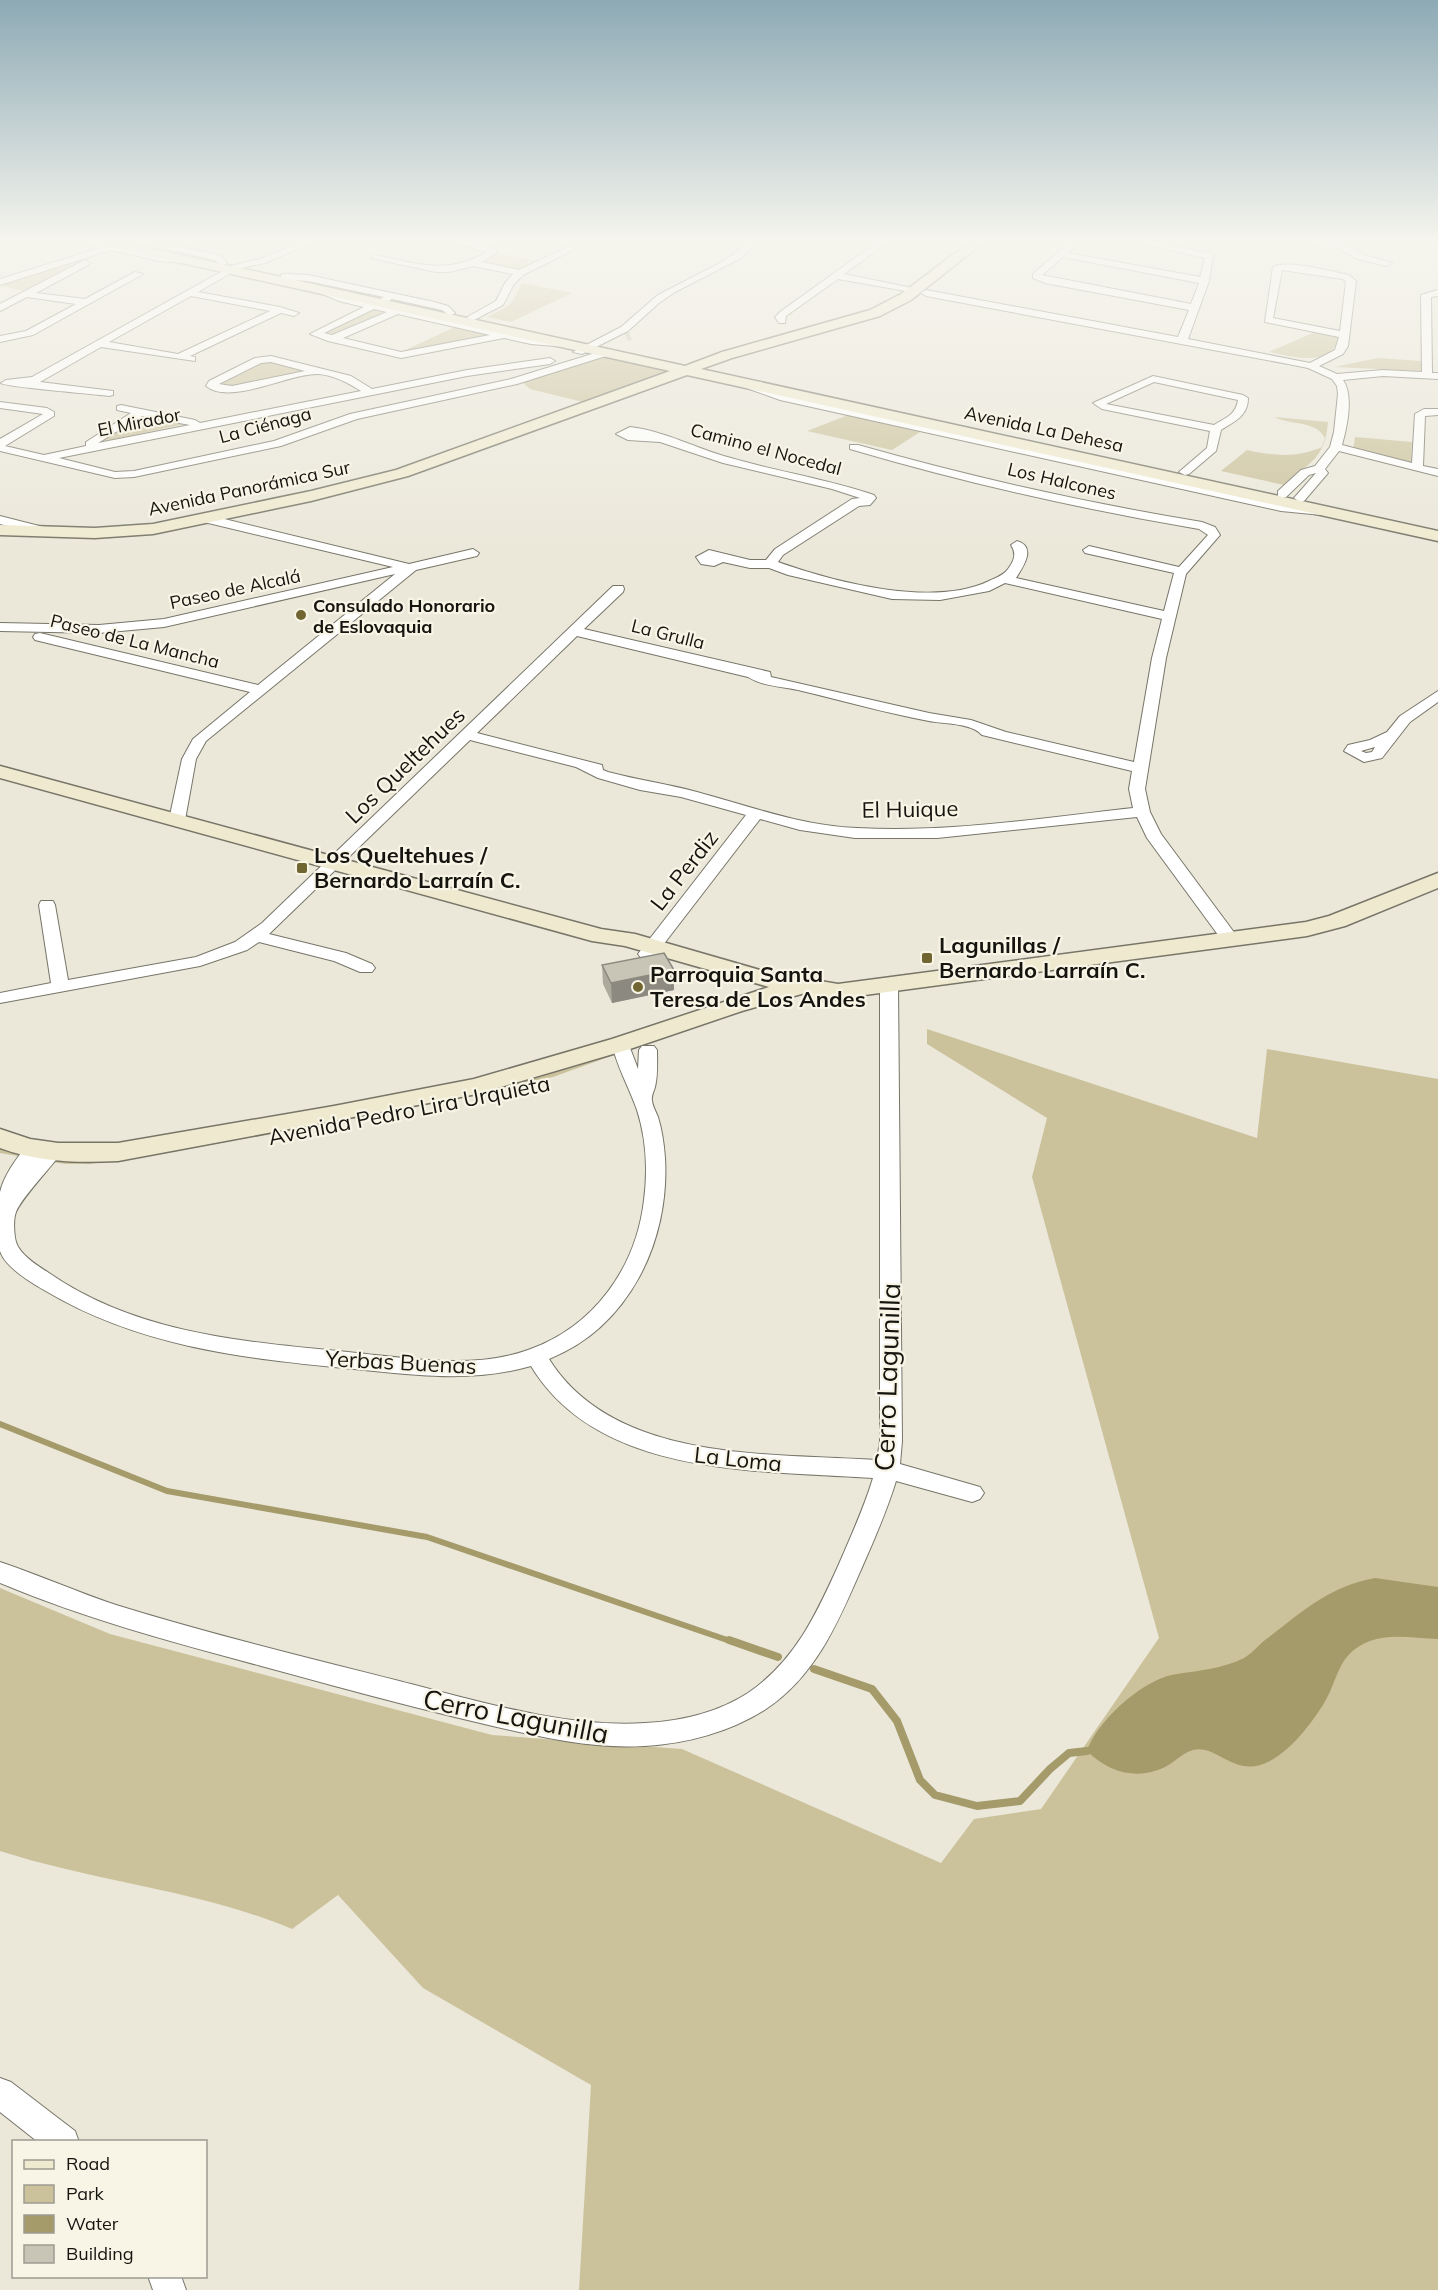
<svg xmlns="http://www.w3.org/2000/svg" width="1438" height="2290" viewBox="0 0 1438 2290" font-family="Mulish,sans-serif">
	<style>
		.green { fill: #cbc29c }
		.water { fill: #a59a69 }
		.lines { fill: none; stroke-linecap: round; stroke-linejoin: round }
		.stream-far1 { stroke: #a59a69; stroke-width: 6 }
		.stream { stroke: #a59a69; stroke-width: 8 }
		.street-tunnel { stroke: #cbc8bc; stroke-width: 10; stroke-dasharray: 10 5; stroke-linecap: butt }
		.street-casing { stroke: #777568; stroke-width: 2 }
		.secondary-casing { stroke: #777568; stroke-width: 3 }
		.street { fill: #fff; fill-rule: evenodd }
		.secondary { fill: #efeacf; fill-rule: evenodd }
		.wall { fill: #aca99d }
		.shaded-wall { fill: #8c8a80 }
		.building { fill: #c8c5b7; stroke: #8c8a80; stroke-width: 1.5 }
		.poi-dot { fill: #716632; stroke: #f8f5e7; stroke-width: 2 }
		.labels { text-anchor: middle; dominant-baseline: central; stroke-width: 4.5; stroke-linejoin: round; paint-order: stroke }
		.far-street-label { font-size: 18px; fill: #15140f; stroke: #f8f5e7 }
		.far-poi-label { font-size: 18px; font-weight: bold; fill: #15140f; stroke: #f8f5e7; text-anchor: start }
		.street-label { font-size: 22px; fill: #15140f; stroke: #f8f5e7 }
		.poi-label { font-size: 22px; font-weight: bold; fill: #15140f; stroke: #f8f5e7; text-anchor: start }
		.near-street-label { font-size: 27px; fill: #15140f; stroke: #f8f5e7 }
	</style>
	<rect width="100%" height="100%" fill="#ebe8da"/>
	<path class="green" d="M497 253 538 261 516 271 482 265 480 261Z
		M83 257 89 258 26 292 0 285Z
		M522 283 572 293 511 322 487 317C512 304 510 308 522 283Z
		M373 308 390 312 333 336 320 332Z
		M455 327 491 333 490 336 401 352Z
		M1315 332 1338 337C1333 369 1290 356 1269 352Z
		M604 356 670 370 583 402 530 389 522 382Z
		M1378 358 1421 361V371L1334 367Z
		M264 361 303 368 306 372 231 387 217 384Z
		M848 415 920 432 892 450 807 431Z
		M146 417 185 424 101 442 138 418Z
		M1275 417 1328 422C1325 460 1309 462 1284 485L1221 471 1247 450C1272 456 1298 458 1322 447L1325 438C1316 420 1287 425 1275 417Z
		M1355 437 1412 442 1411 463 1353 450Z
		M766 1000 553 1077 346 1120 167 1153 89 1164H65L0 1153V1144L67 1158 431 1099Z
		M927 1029 1257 1138 1267 1049 1438 1079V2290H579L591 2085 423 1988 338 1895 292 1929C199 1890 96 1882 0 1851V1588L110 1634 492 1735 682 1749 941 1863 974 1819 1041 1809 1159 1638 1032 1177 1047 1118 927 1044Z"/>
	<path class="water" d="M1375 1578 1438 1587V1639C1416 1639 1391 1633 1370 1641 1336 1654 1339 1680 1323 1705 1310 1725 1292 1749 1270 1761 1235 1780 1218 1744 1193 1750 1182 1753 1175 1762 1165 1767 1137 1781 1108 1772 1087 1751 1097 1721 1144 1678 1177 1674 1197 1671 1225 1668 1244 1658 1251 1654 1258 1646 1265 1640 1301 1613 1329 1586 1375 1578Z"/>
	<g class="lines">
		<path class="stream-far1" d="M0 1424 167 1491 427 1537 733 1642"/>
		<path class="stream" d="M729 1640 778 1657
			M814 1669 872 1689 897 1721 920 1780 935 1795 977 1806 1020 1801 1050 1769 1069 1753 1087 1751"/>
		<path class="street-tunnel" d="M626 337 630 335"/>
		<defs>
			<path id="street" d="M65 238H82L110 244 127 239 131 242 121 247 159 255 184 257 189 260 184 263 159 261 111 250 0 285V279L100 248Z
				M312 238H324L265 263 236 269 231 266 260 259Z
				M434 238C452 238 484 238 497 252L482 262 519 270 586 238H597L523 275 514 284 503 305 472 321 467 318 469 316 496 301 505 283 513 274 473 266 449 272H436L371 258 376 255C418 264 448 275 487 252Z
				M751 238H760L741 258 675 292 659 303 628 331 582 354 573 352 621 327 658 295 722 262 745 246Z
				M883 238H893L844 274 917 289V293L838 279 786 316 785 323H779L775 317 780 312Z
				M1074 238H1083L1068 253 1200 277 1205 258 1116 238H1134L1213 254 1209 281 1188 339 1310 363 1335 350 1339 337 1265 322 1273 267C1285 259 1334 272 1349 275L1356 281 1348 346 1343 354 1319 366 1337 374 1383 370 1422 372 1421 295 1438 290V296L1431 297 1432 373H1438V379L1383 376 1343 380C1354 396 1347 427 1342 445L1412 463 1415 414 1424 409H1438V415L1425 416 1423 466 1438 469V476L1339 451 1325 469 1328 473 1304 501 1300 502 1294 498 1316 473 1309 475 1286 497H1278V491L1301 470 1315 466 1330 447 1334 432 1338 394 1337 386 1332 379 1308 368 1288 364 926 296 921 293 926 290 1178 337 1189 310 1045 283 1033 278V274ZM1063 257 1199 283 1191 304 1042 275ZM1282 270 1343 279 1346 282 1340 331 1273 318Z
				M1281 238H1325L1342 241 1364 255 1392 263 1387 266 1358 259 1337 248 1331 249Z
				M169 244 221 256 227 263 222 266 215 260 166 249 165 247Z
				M85 260 90 263 88 265 36 293 85 299 135 272 143 274 33 335 0 342V336L26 331 76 304 27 297 0 311V304Z
				M228 268 231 269V273L198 292 280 307 299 313 294 316 281 313 190 356 195 357V361L101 347 40 382 113 391V395L109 396C95 394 5 387 1 383L6 380 32 377ZM191 296 270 311 178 354 109 342Z
				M284 274 308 275 434 302 448 306 455 313 450 316 442 310 392 299 382 305 531 338 567 341 572 344 567 347 531 344 504 338 401 358 328 341 310 334 364 307 339 301 318 292V288L372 303 384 297 308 281 281 279V275ZM374 309 387 312 332 335 324 333ZM398 314 490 335 401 352 343 338Z
				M605 350 609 351V355L517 384 357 419 281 446 134 477 115 478 0 451V439L43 414 0 408V402L47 408 54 412V416L5 446 44 455 86 446V442L131 413 117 410V406L121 405 195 420 200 423 361 391C348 383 334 375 318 374 289 373 231 406 206 386L209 381 255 358 271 356 351 376 372 389 467 370 550 358 555 361 550 364 467 376 59 458 115 472 134 471 274 441 350 414 511 379ZM271 362 305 371 232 386 219 384 261 363ZM142 416 190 425 98 443Z
				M1153 376 1243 395 1248 398C1248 416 1235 421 1221 430L1216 451 1189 474 1185 475 1179 472 1207 448 1210 431 1102 409 1093 403ZM1154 382 1238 400C1236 415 1225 418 1214 425L1106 404Z
				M745 381 783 394 1281 503 1322 507 1328 511 1322 515 1281 511 780 400 741 386 740 384Z
				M630 427C665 431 697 449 731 458 779 472 827 479 874 495L876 498 870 505 859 506 783 555 778 562C834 582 933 608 989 581 995 578 1004 575 1008 569 1014 561 1017 554 1011 545L1017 541C1037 547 1023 567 1016 578L1164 611 1174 573 1085 553 1083 550 1089 546 1179 567 1208 535 1199 529C1081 509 965 483 850 449V445H858C971 477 1086 503 1202 522L1215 527 1220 535 1186 574 1166 658 1145 789 1150 812 1161 834 1236 935 1239 939 1236 943H1224L1147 838 1137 817 937 838H855L800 830 760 819 653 958H641L638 954 641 950 746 815 681 797 640 790 598 778 576 767 470 740 269 934 346 953 372 964 375 968 372 972H360L334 961 259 942 247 950 200 966 0 1003V993L51 983 39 905 41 901H53L55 905 68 980 196 957 235 942 262 923 613 586H623L624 589 623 592 584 629 770 672 771 677 929 713 971 720 1006 732 1134 762 1152 658 1162 619 1005 583 989 591 940 600 892 599 788 575 769 568H750L723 562 714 566 701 564 696 557 709 550 750 560H766L775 549 852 499 860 498 832 489 723 463 660 442 628 440 616 434ZM577 636 748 677C764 687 783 686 802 691 844 701 886 713 929 721 944 724 972 723 982 735L1132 771 1129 789 1133 808C1042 818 949 833 857 828 802 826 749 806 697 792 668 784 638 780 608 772L603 770 602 765 477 733Z
				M208 515 409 564 473 549 479 553 477 556 416 570 206 741 196 759 185 820 177 825 169 820 182 759 193 739 250 692 35 640 33 637 35 634 40 633 258 685 395 574 164 627 99 633 0 631V623L99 625 164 619 393 567 204 522V516Z
				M0 516 51 529 53 532 47 536 0 524Z
				M1438 691V702L1410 722 1382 758 1364 762 1344 751 1348 745 1370 740 1387 732 1400 716ZM1375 747 1372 752 1366 753 1361 751Z
				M889 980 895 981 898 985 902 1441 900 1464 980 1487 984 1493 980 1499 972 1502 896 1481C887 1510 875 1538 863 1565 839 1620 817 1675 766 1709 730 1732 686 1744 644 1746 595 1749 544 1738 497 1727 441 1714 386 1700 331 1685 220 1654 107 1628 0 1583V1562C39 1575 77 1592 116 1605 213 1635 313 1659 411 1684 484 1703 569 1728 645 1723 681 1721 717 1713 748 1693 795 1661 816 1615 839 1564 851 1536 864 1508 873 1478 758 1470 599 1478 531 1366 472 1383 414 1375 354 1369 244 1358 141 1348 44 1290 30 1282 5 1267 0 1251 0 1245 0 1235 0 1228 0 1217 0 1203 0 1192 4 1175 17 1158 27 1145L34 1143 41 1145 43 1150 52 1146 59 1148 62 1152 59 1156C49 1169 21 1199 16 1212 13 1219 14 1235 16 1242 20 1255 38 1266 49 1273 140 1336 251 1342 357 1353 413 1359 474 1369 528 1350 594 1327 636 1268 644 1200 648 1170 646 1138 637 1110 629 1087 617 1067 612 1044L615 1040H627L638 1069 639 1050 642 1046H654L657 1050C657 1062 658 1075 655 1087 654 1091 651 1096 652 1100 652 1105 656 1112 658 1117 662 1130 664 1144 665 1158 670 1241 629 1327 549 1359 614 1463 770 1453 877 1460L880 1441V985L883 981Z
				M0 2078 11 2082 75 2131 79 2142H38L0 2112Z
				M148 2276H181L186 2290H153Z"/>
			<path id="secondary" d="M81 238H104L685 366 722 352 870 310 901 294 975 238H989L911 300 880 316 732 358 701 369 1438 531V541L687 375 408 476 311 501 153 534 95 538 0 535V525L95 528 153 524 311 491 396 470 670 371 87 242Z
				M0 766 601 929 635 934 767 972 838 984 1306 922 1329 916 1438 873V888L1345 926 1307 936 820 1001 811 999 805 993 742 1011 630 1049 477 1094 118 1161C78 1163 38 1162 0 1148V1129L30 1139 58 1143H118L334 1106 474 1079 612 1039 769 987 625 946 592 941 0 778Z"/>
		</defs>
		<use href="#street" class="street-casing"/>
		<use href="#secondary" class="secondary-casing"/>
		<use href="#street" class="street"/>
		<use href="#secondary" class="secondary"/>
	</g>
	<path class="wall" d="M602 965 674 990 612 1003 603 984Z"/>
	<path class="shaded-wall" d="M674 970V990L612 1003 611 983Z"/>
	<path class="building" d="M664 953 674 970 611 983 602 965Z"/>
	<linearGradient id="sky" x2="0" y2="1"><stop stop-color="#8daab5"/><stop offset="0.43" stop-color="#f6f5ee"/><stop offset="1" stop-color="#f6f5ee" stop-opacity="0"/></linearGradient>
	<rect width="1438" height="559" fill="url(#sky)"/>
	<g class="poi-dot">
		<circle cx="301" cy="615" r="6"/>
		<rect x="296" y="862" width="12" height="12" rx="3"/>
		<rect x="921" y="952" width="12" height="12" rx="3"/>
		<circle cx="638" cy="987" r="6"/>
	</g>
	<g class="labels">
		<g class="far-street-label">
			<text transform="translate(139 422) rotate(-11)">El Mirador</text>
			<text transform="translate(265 425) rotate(-15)">La Ciénaga</text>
			<text transform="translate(1044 429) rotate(12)">Avenida La Dehesa</text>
			<text transform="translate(766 449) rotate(15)">Camino el Nocedal</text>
			<text transform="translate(1062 481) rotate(13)">Los Halcones</text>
			<text transform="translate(249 488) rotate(-12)">Avenida Panorámica Sur</text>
			<text transform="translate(235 589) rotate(-12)">Paseo de Alcalá</text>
			<text transform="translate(668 634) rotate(14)">La Grulla</text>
			<text transform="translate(135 641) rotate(14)">Paseo de La Mancha</text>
		</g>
		<g class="far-poi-label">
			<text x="313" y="605">Consulado Honorario<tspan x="313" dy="21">de Eslovaquia</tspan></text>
		</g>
		<g class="street-label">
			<text transform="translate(405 765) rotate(-44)">Los Queltehues</text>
			<text transform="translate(910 809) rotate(-1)">El Huique</text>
			<text transform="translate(684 870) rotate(-52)">La Perdiz</text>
			<text transform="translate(409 1110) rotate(-11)">Avenida Pedro Lira Urquieta</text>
			<text transform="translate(401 1362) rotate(3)">Yerbas Buenas</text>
			<text transform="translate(738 1459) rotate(6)">La Loma</text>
		</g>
		<g class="poi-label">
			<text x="314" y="855">Los Queltehues /<tspan x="314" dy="25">Bernardo Larraín C.</tspan></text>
			<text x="939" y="945">Lagunillas /<tspan x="939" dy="25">Bernardo Larraín C.</tspan></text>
			<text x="650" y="974">Parroquia Santa<tspan x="650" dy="25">Teresa de Los Andes</tspan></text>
		</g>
		<g class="near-street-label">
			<text transform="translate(887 1377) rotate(-88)">Cerro Lagunilla</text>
			<text transform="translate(516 1716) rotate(11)">Cerro Lagunilla</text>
		</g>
	</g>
	<rect x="12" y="2140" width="195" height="138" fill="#f8f5e7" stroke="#9d9b91" stroke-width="1.5"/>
	<rect x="24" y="2160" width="30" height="9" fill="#efeacf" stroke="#9d9b91" stroke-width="1.5"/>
	<text x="66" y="2170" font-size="18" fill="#15140f">Road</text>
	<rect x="24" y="2185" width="30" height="18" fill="#cbc29c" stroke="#9d9b91" stroke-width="1.5"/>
	<text x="66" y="2200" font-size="18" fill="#15140f">Park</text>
	<rect x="24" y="2215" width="30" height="18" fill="#a59a69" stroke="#9d9b91" stroke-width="1.5"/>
	<text x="66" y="2230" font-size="18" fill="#15140f">Water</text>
	<rect x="24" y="2245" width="30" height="18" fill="#c8c5b7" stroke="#9d9b91" stroke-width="1.5"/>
	<text x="66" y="2260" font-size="18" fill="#15140f">Building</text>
</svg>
